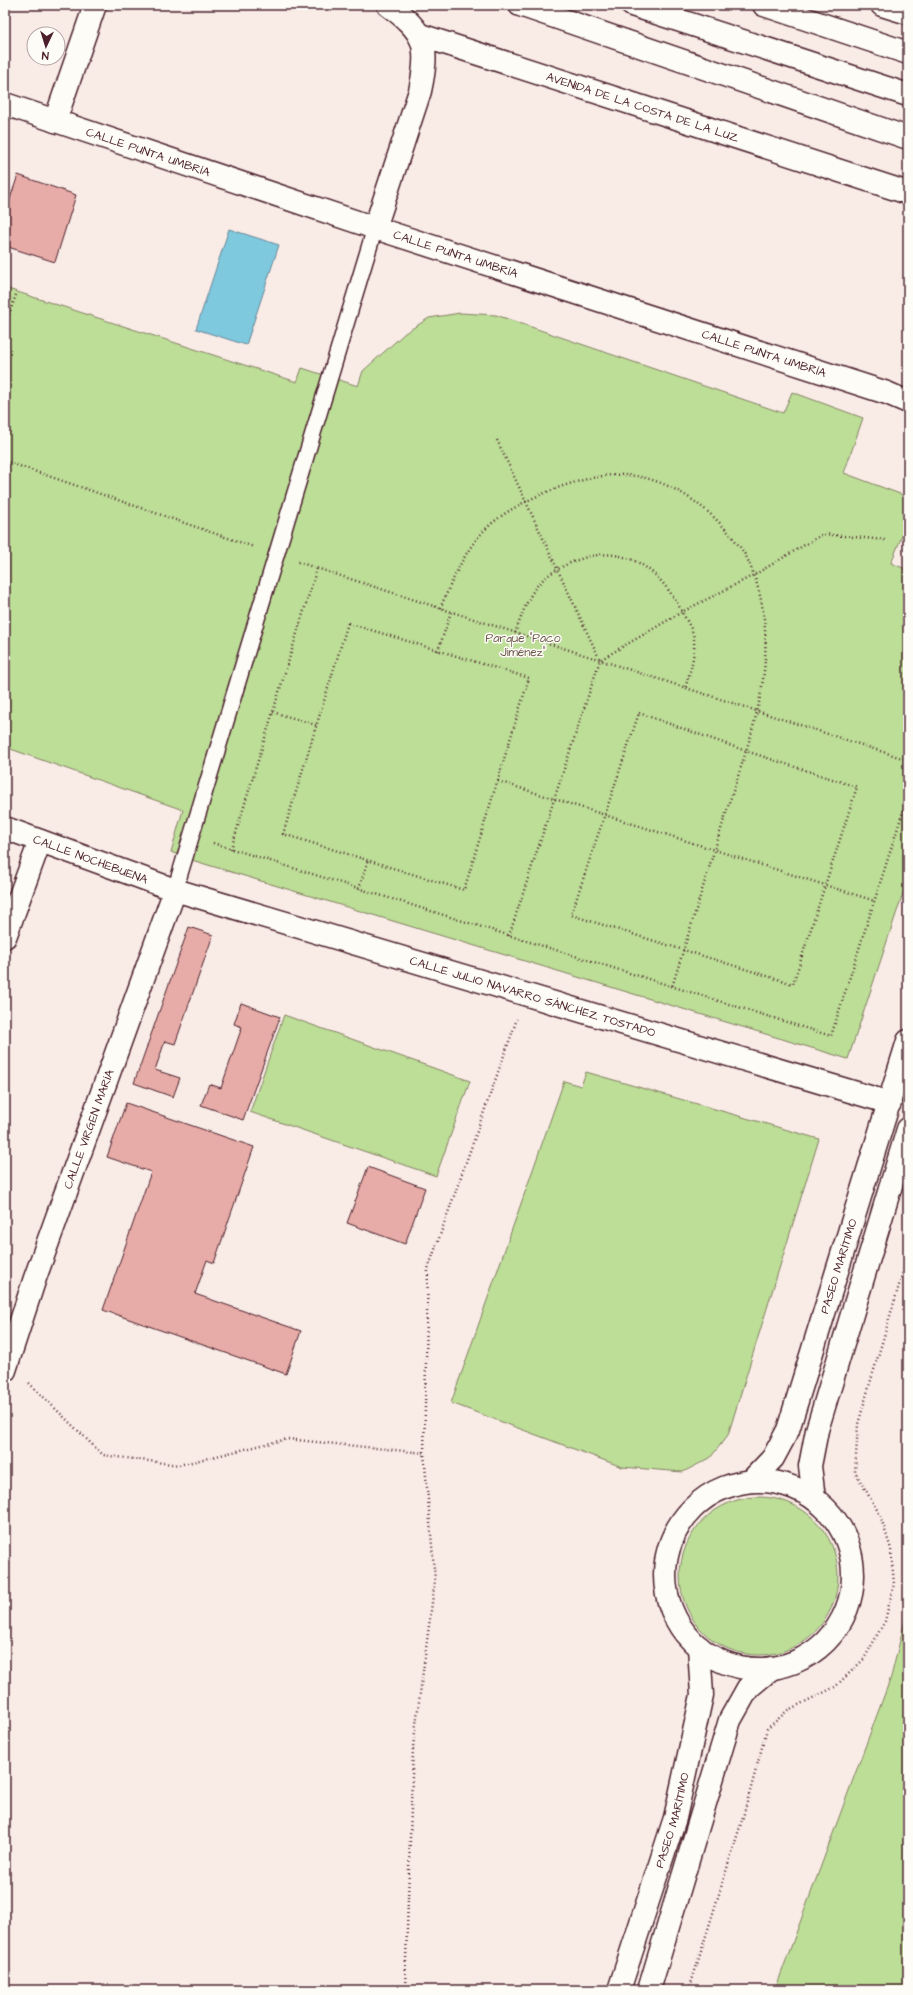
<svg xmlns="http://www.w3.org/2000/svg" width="913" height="1995" viewBox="0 0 913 1995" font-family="'Architects Daughter',sans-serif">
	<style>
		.green { fill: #bcde97; stroke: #837e61 }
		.water { fill: #7ec9de; stroke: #698596 }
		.building { fill: #e7aca7; stroke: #4a1f2b }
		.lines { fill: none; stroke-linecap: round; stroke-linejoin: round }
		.service-casing { stroke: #4a1f2b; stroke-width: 18 }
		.pedestrian-casing { stroke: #4a1f2b; stroke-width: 25 }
		.minor-casing { stroke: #4a1f2b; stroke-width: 25 }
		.tertiary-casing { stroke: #4a1f2b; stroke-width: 25 }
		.secondary-casing { stroke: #4a1f2b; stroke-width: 25 }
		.primary-casing { stroke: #4a1f2b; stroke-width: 25 }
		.motorway-casing { stroke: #4a1f2b; stroke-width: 25 }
		.path { stroke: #4a1f2b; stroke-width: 2.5; stroke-dasharray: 1 3; stroke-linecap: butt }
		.service { stroke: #fdfcf7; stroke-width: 15 }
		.pedestrian { stroke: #fdfcf7; stroke-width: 22 }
		.minor { stroke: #fdfcf7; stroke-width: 22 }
		.tertiary { stroke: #fdfcf7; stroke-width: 22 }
		.secondary { stroke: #fdfcf7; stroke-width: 22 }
		.primary { stroke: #fdfcf7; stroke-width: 22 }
		.motorway { stroke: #fdfcf7; stroke-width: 22 }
		.labels { text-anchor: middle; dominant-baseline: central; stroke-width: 3; stroke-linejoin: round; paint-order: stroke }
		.street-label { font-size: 12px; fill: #4a1f2b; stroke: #fdfcf7 }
		.park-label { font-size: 12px; fill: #6c584b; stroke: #fdfcf7 }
	</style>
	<rect width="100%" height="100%" fill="#f9ece7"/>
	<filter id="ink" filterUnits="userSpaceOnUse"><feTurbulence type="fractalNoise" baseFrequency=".025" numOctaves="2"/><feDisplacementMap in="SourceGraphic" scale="8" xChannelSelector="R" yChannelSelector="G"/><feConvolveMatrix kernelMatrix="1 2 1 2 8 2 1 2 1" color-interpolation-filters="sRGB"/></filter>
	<g filter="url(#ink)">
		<path class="green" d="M5 288 297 382 302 368 358 386 363 371 405 333 429 318 460 313 496 315 783 413 792 392 863 418 844 473 908 497V521L891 563 908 570V878L848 1059 185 858 171 852 183 810 5 747Z
			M284 1015 470 1081 436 1176 250 1112Z
			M586 1072 819 1139 728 1435 710 1458 683 1472 622 1467 451 1403 564 1081 581 1086Z
			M680 1576a79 79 0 1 1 158 0a79 79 0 1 1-158 0Z
			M908 1608V1990H775L891 1677Z"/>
		<path class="water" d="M229 229 279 245 246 345 196 329Z"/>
		<path class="building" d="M18 175 76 195 55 262 5 246V214Z
			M189 927 213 935 175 1044 165 1041 155 1070 180 1078 173 1097 134 1083Z
			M241 1003 280 1017 243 1120 201 1105 209 1084 221 1088 242 1027 234 1024Z
			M126 1103 254 1147 214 1263 207 1260 195 1294 301 1331 286 1374 103 1310 151 1172 107 1157Z
			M368 1167 425 1188 405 1244 347 1223Z"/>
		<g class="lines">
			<defs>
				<path id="service" d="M175 890 375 228"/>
				<g id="pedestrian">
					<path id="s1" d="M420 35 908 193"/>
					<path d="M5 937 40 841"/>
				</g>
				<g id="minor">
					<path id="s2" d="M5 104 375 228 887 393 908 402"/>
					<path d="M55 121 95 5"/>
					<path d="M375 228 420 91C430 45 425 32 388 5"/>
				</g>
				<g id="tertiary">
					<path id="s3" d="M5 828 175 890 890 1103"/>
					<path id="s4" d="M5 1370 35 1278 175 890"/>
				</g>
				<path id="secondary" d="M520 5 908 138
					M882 5 908 13"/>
				<g id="primary">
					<path id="s5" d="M751 1481 773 1458 788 1430 908 1041"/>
					<circle cx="759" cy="1575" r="94"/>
					<path d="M814 1498 810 1466 817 1430 908 1129"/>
					<path id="s6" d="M619 1990 675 1818 702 1695 699 1647"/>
					<path d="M649 1990 730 1720 748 1688 772 1668"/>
				</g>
				<path id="motorway" d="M632 5 908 95
					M764 5 908 53"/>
			</defs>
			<use href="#service" class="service-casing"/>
			<use href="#pedestrian" class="pedestrian-casing"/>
			<use href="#minor" class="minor-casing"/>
			<use href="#tertiary" class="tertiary-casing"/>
			<use href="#secondary" class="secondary-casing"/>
			<use href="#primary" class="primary-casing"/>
			<use href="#motorway" class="motorway-casing"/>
			<path class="path" d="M5 326 17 292
				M497 440 600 660
				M5 461 254 547
				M298 562 908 760
				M440 608C455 576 467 542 496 520 525 497 589 472 626 475 672 478 714 511 740 547 753 564 762 598 764 619 772 686 746 750 726 813 708 871 690 929 672 987
				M348 623 529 678 464 890 283 834Z
				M515 633C521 618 527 598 537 586 547 574 560 567 575 561 623 542 658 567 681 610 685 618 694 631 694 640 695 657 690 672 685 688
				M438 651 451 612
				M273 712 316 725
				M639 713 746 751 857 787 793 984 571 915Z
				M498 781 875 901
				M213 843 831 1036 908 796
				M231 849 317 568
				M359 889 368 860
				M509 936 600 660 682 612 754 575 823 534 885 540
				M29 1383 103 1455 179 1465 287 1439 424 1453
				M405 1990 413 1747 435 1580 424 1453 428 1269 517 1019
				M689 1990 743 1817 767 1729 788 1710 835 1687 864 1659 885 1621 894 1584 891 1549 880 1515 855 1472 858 1424 908 1255"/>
			<use href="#service" class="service"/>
			<use href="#pedestrian" class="pedestrian"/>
			<use href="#minor" class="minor"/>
			<use href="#tertiary" class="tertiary"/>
			<use href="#secondary" class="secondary"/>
			<use href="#primary" class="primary"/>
			<use href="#motorway" class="motorway"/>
		</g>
	</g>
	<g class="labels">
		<g class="street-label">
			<text stroke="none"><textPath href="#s1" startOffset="234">AVENIDA DE LA COSTA DE LA LUZ</textPath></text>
			<text stroke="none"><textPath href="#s2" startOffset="151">CALLE PUNTA UMBRÍA</textPath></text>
			<text stroke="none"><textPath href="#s2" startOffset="475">CALLE PUNTA UMBRÍA</textPath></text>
			<text stroke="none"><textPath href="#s2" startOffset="799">CALLE PUNTA UMBRÍA</textPath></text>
			<text stroke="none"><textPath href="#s3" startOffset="91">CALLE NOCHEBUENA</textPath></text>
			<text stroke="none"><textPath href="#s3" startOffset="554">CALLE JULIO NAVARRO SÁNCHEZ TOSTADO</textPath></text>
			<text stroke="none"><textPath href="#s4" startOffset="255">CALLE VIRGEN MARÍA</textPath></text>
			<text stroke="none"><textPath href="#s5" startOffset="235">PASEO MARÍTIMO</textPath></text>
			<text stroke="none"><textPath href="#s6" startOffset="178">PASEO MARÍTIMO</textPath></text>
		</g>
		<g class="park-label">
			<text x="523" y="638">Parque "Paco<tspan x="523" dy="14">Jiménez"</tspan></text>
		</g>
	</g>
	<rect width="913" height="1995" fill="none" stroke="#fdfcf7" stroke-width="20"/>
	<rect x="10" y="10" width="893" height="1975" fill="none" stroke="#4a1f2b" stroke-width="1.5" filter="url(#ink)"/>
	<g transform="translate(46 46) rotate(184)"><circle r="19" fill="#fdfcf7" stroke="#b5a4a5"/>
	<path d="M0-3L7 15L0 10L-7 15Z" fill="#4a1f2b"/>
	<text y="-6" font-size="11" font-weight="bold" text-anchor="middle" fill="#4a1f2b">N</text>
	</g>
</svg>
